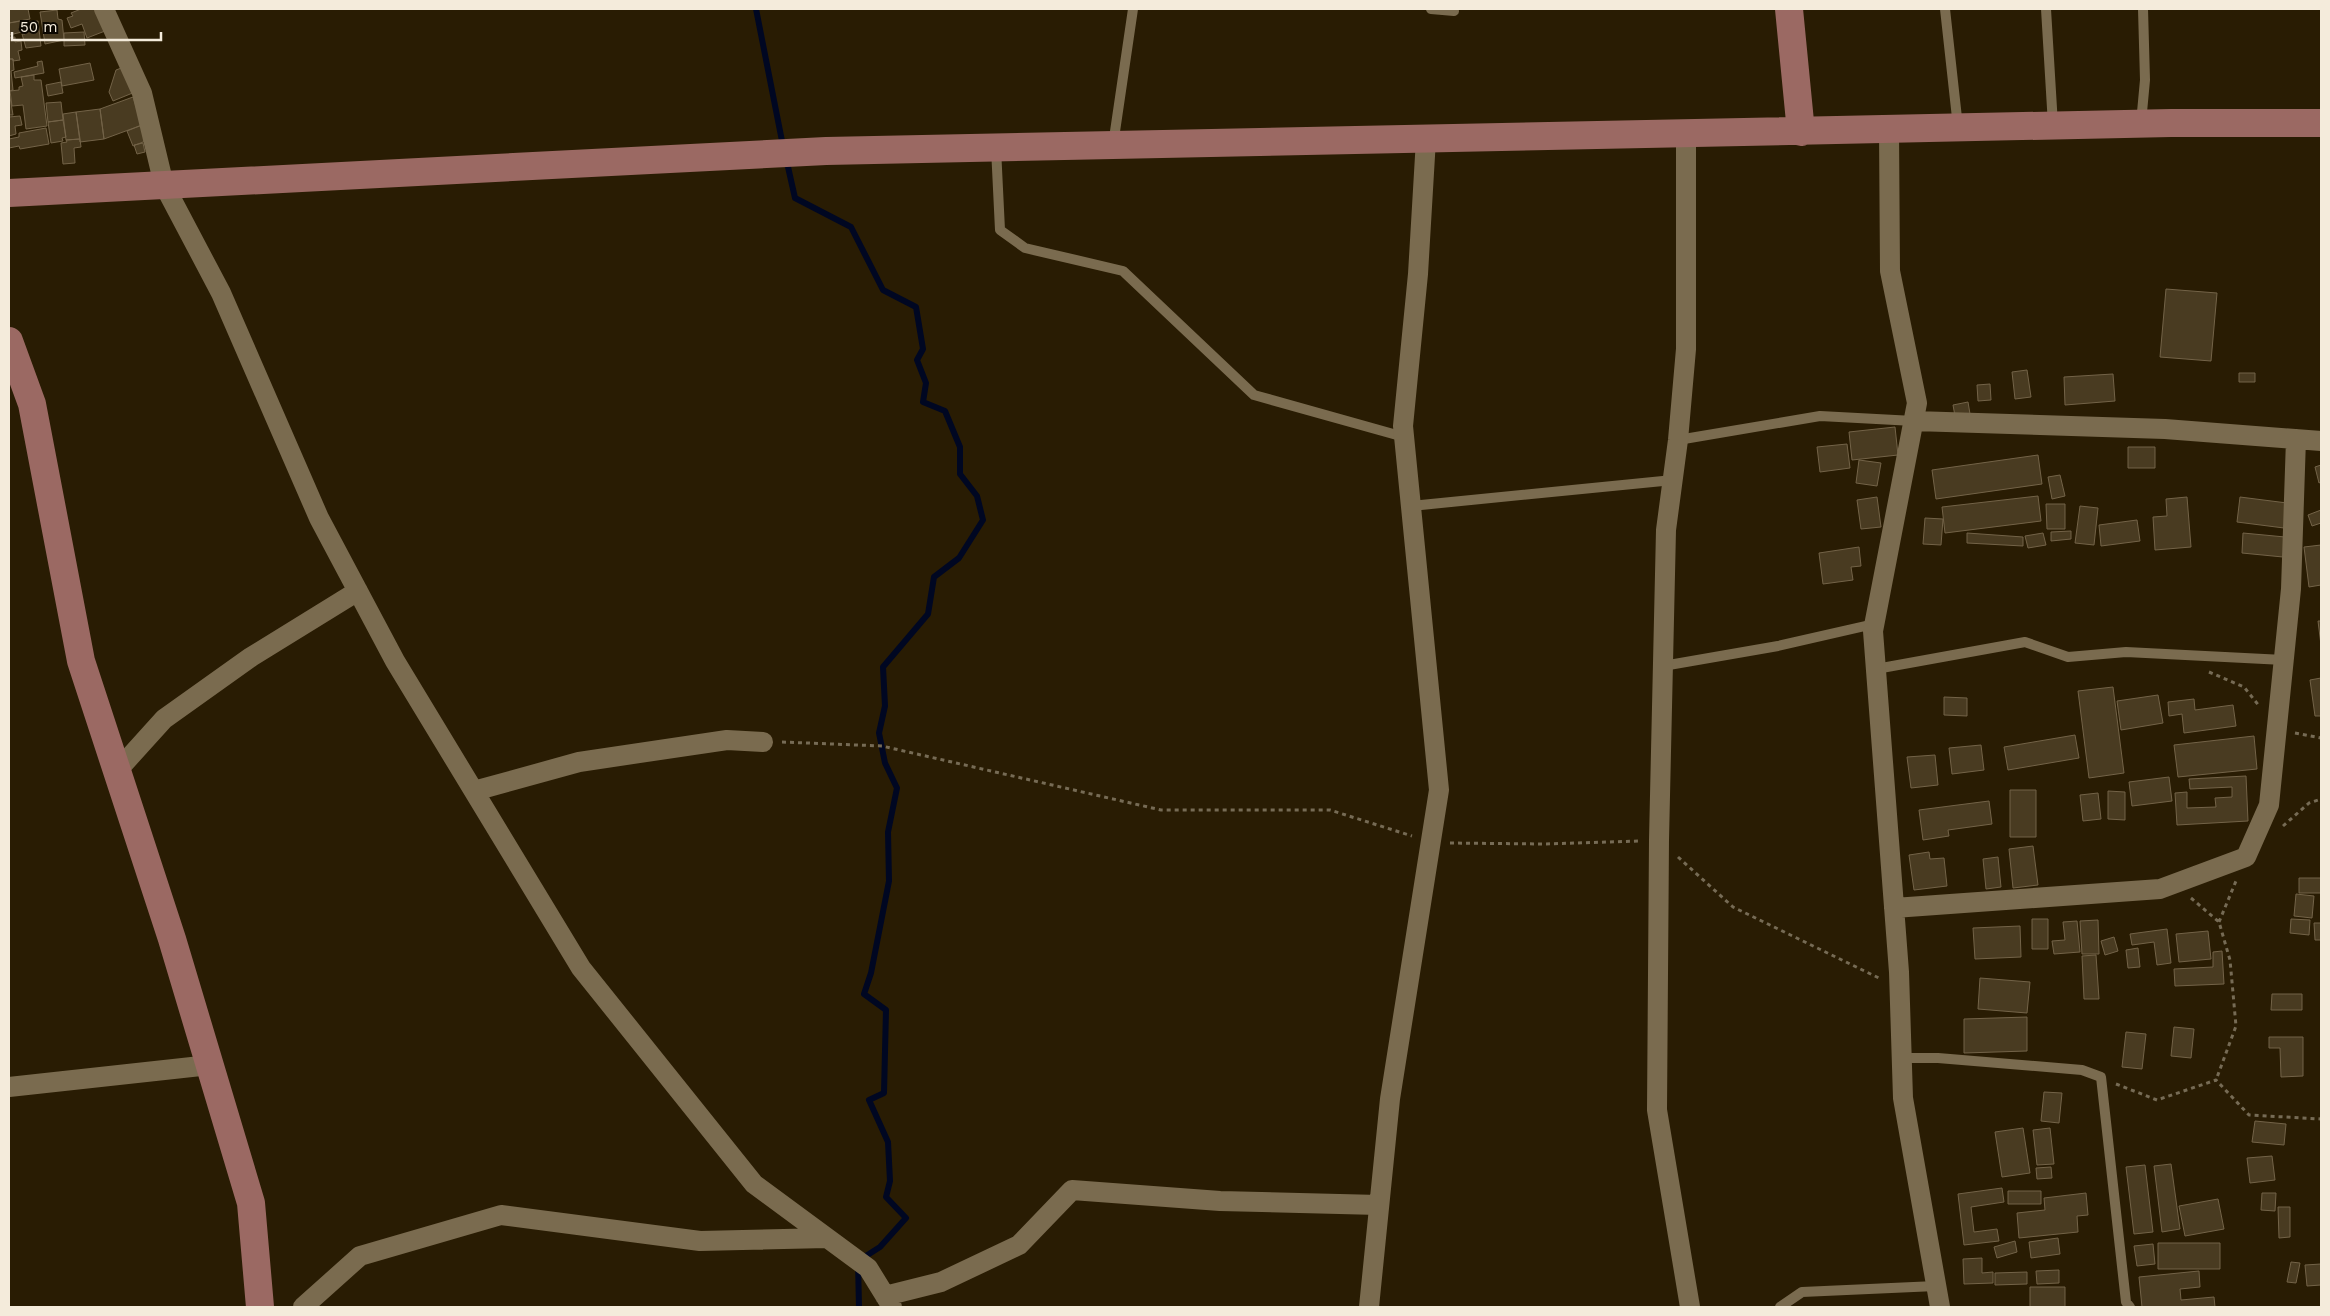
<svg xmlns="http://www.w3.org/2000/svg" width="2330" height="1316" viewBox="0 0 2330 1316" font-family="'Work Sans',sans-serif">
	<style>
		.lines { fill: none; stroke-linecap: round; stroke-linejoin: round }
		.stream { stroke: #000722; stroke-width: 6 }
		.building { fill: #493b21; stroke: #736348 }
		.path { stroke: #766b55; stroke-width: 3; stroke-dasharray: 4 4; stroke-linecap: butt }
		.lane { stroke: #7a6b4f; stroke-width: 10 }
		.street { stroke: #7a6b4f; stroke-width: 20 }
		.secondary { stroke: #9b6963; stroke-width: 28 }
	</style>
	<rect width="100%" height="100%" fill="#291c03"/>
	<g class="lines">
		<path class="stream" d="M756 9 783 146
			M786 158 795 198 851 227 883 290 916 307 923 349 917 360 926 383 923 402 945 411 960 447V474L977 496 983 520 959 558 934 577 928 614 883 667 885 706 879 733 885 763 897 788 888 832 889 881 871 973 864 994 886 1010 884 1093 869 1100 888 1142 890 1181 886 1197 906 1218 880 1247 858 1261 859 1307"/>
	</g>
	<path class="building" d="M9 9H28L30 19 9 23Z
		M81 9H96L105 31 87 38 82 24 71 28 67 18 73 16 71 13Z
		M57 10 58 19 62 20 64 40 45 44 40 12Z
		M21 21 22 32 9 35V23Z
		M38 21 41 46 26 48 22 34H25L23 23Z
		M84 32 85 45 64 46V33Z
		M15 37V42L21 41 22 50 18 51 20 60 13 61V59H9V38Z
		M9 57V59H13L14 70 11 71 13 90 9 91Z
		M42 61 44 73 15 78 14 72 38 66 37 62Z
		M90 63 94 80 62 86 59 69Z
		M124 67 135 92 113 101 109 92 116 70Z
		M34 75V80H41L47 126 26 129 23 105 12 106 10 91 19 90V87L23 86 21 77Z
		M61 82 63 93 48 96 46 85Z
		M9 91 13 115H9Z
		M133 97 142 125 104 139 100 109Z
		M61 102 63 120 48 122 46 103Z
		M100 109 104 139 80 142 76 112Z
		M76 112 80 139 66 140 63 114Z
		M20 116 22 125 15 126 16 134 9 136V117Z
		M63 120 66 137 62 138 63 141 51 143 48 122Z
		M142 125 148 140 133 146 127 131Z
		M46 128 49 144 20 149 19 146 9 148V139L19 137V133Z
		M80 139 81 147 74 148 75 163 63 164 61 143 67 142 66 140Z
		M143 143 145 152 137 154 134 145Z
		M2166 289 2217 293 2211 361 2160 357Z
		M2027 370 2031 397 2015 399 2012 372Z
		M2239 373H2255V382H2239Z
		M2113 374 2115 401 2065 405 2064 377Z
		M1990 384 1991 400 1978 401 1977 385Z
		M1968 402 1970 414 1955 416 1953 405Z
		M1895 427 1898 455 1852 460 1849 432Z
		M1847 444 1850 468 1820 472 1817 447Z
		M2128 447H2155V468H2128Z
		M2038 455 2042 484 1936 499 1932 470Z
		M1859 460 1881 463 1877 486 1856 483Z
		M2321 465V482L2319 483 2315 467Z
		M2060 475 2065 496 2052 499 2048 477Z
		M2038 496 2041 521 1945 533 1942 507Z
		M1877 497 1881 527 1861 529 1857 500Z
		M2187 497 2191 547 2155 550 2153 517 2167 516 2166 499Z
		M2240 497 2287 503 2284 528 2237 522Z
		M2046 504H2065V529H2047Z
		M2080 506 2098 508 2094 545 2075 543Z
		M2321 510V523L2312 526 2308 515Z
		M1925 518 1943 519 1941 545 1923 544Z
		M2137 520 2140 541 2101 546 2099 525Z
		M2071 531V539L2051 541V532Z
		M1967 533 2023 537V546L1967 543Z
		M2043 533 2046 545 2028 548 2025 536Z
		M2243 533 2285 537 2283 557 2242 553Z
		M2321 545V585L2309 587 2304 547Z
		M1859 547 1861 566 1851 567 1853 580 1823 584 1819 553Z
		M2318 621H2321V645Z
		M2321 678V716H2315L2310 680Z
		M2113 687 2124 773 2089 778 2078 691Z
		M2158 695 2163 723 2121 730 2117 701Z
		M1944 697 1967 698V716L1944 715Z
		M2194 699 2195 710 2233 705 2236 726 2184 733 2182 714 2169 716 2168 702Z
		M2075 735 2079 758 2008 770 2004 747Z
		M2254 736 2257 769 2178 777 2174 745Z
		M1981 745 1984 770 1952 774 1949 748Z
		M1935 755 1938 785 1911 788 1907 757Z
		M2246 776 2248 821 2177 825 2175 793 2187 792V808L2216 807 2215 798 2232 797V787L2190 789 2189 779Z
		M2169 777 2172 801 2132 806 2129 782Z
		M2010 790H2036V837H2010Z
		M2108 791 2125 792V820L2108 819Z
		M2098 793 2101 819 2083 821 2080 795Z
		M1989 801 1992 824 1948 830 1949 836 1923 840 1919 810Z
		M2033 846 2038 885 2013 888 2009 849Z
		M1929 852 1930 859 1944 858 1947 886 1914 890 1909 855Z
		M1998 857 2001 887 1986 889 1983 859Z
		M2299 878H2321V893H2299Z
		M2296 894 2314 896 2312 918 2294 916Z
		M2032 919H2048V949H2032Z
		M2291 919 2310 920 2309 935 2290 933Z
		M2098 920 2099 954H2082L2080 921Z
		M2077 921 2080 952 2054 954 2052 941 2065 940 2063 922Z
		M2314 923H2321V940H2315Z
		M2020 926 2021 957 1975 959 1973 928Z
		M2167 929 2171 963 2157 965 2154 942 2132 945 2130 934Z
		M2208 931 2211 959 2179 962 2176 934Z
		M2114 937 2118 951 2105 955 2101 941Z
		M2138 948 2140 967 2128 968 2126 950Z
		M2222 951 2224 984 2175 986 2174 969 2213 967V952Z
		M2096 955 2099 999H2084L2082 956Z
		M1980 978 2030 982 2027 1013 1978 1009Z
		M2272 994H2302V1010H2271Z
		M2027 1017V1051L1964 1053V1019Z
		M2174 1027 2194 1029 2191 1058 2171 1056Z
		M2126 1032 2146 1034 2142 1069 2122 1067Z
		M2269 1037H2303V1076L2281 1077 2280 1048H2269Z
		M2044 1092 2062 1093 2059 1123 2041 1121Z
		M2255 1121 2286 1124 2284 1145 2252 1142Z
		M2023 1128 2030 1173 2002 1177 1995 1132Z
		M2050 1128 2054 1164 2037 1165 2033 1130Z
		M2272 1156 2275 1180 2250 1183 2247 1158Z
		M2171 1164 2180 1229 2162 1232 2154 1166Z
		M2145 1165 2153 1232 2134 1234 2126 1167Z
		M2051 1167 2052 1178 2037 1179 2036 1168Z
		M2002 1188 2004 1202 1971 1207 1974 1232 1997 1229 1999 1241 1964 1245 1958 1194Z
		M2008 1191H2041V1204H2008Z
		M2086 1193 2088 1215 2077 1216 2078 1232 2019 1238 2017 1213 2045 1210 2044 1198Z
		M2262 1193H2276L2275 1211 2261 1210Z
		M2218 1199 2224 1229 2185 1236 2179 1206Z
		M2278 1207H2290V1237L2279 1238Z
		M2058 1238 2060 1254 2031 1258 2029 1242Z
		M2015 1241 2017 1252 1997 1258 1994 1247Z
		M2158 1243H2220V1269H2158Z
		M2153 1244 2155 1264 2137 1266 2134 1246Z
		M1982 1258V1273L1993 1272V1283L1964 1284 1963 1259Z
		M2291 1262 2300 1263 2296 1283 2287 1282Z
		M2321 1264V1285L2307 1286 2305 1265Z
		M2059 1270V1283L2037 1284 2036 1271Z
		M2199 1271 2200 1287 2180 1289 2181 1300 2214 1297 2215 1307H2142L2139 1277Z
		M2027 1272V1284L1995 1285V1273Z
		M2030 1287H2065V1307H2030Z"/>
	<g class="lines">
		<path class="path" d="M2209 672 2244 687 2260 707
			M2295 733 2321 738
			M782 742 882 746 1161 810H1330L1412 836
			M2283 826 2309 803 2321 799
			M1450 843 1542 844 1641 841
			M1678 857 1733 907 1881 979
			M2191 898 2219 922 2230 960 2236 1026 2216 1080
			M2219 922 2236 881
			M2116 1084 2157 1100 2216 1080 2249 1115 2321 1119"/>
		<path class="lane" d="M1431 9 1454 11
			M1945 9 1958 127
			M2046 9 2053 125
			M2141 123 2145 80 2143 9
			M1113 145 1133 9
			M996 148 1000 230 1025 248 1123 271 1254 395 1404 437
			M1678 440 1820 416 1914 421
			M1411 506 1673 480
			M1663 666 1778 646 1874 624
			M1876 669 2025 642 2068 657 2126 652 2284 660
			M1902 1058H1938L2082 1070 2101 1077 2126 1302 2130 1307
			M1780 1307 1802 1292 1936 1286"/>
		<path class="street" d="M104 9 142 93 164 185 221 293 319 518 395 661 581 968 754 1184 868 1268 892 1307
			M1889 130 1890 271 1917 403 1873 631 1899 972 1903 1098 1940 1307
			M1686 134V349L1678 440 1666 530 1659 840 1657 1110 1690 1307
			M1914 421 2165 429 2321 441
			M117 771 164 719 251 657 358 591
			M474 791 579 762 727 740 763 742
			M1894 908 2160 889 2246 857 2269 805 2291 589 2296 439
			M9 1087 210 1065
			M885 1296 941 1282 1019 1245 1072 1190 1220 1201 1379 1205
			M303 1307 360 1256 501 1215 700 1241 827 1238
			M1369 1307 1390 1099 1439 790 1403 426 1418 274 1426 139"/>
		<path class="secondary" d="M1789 9 1801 132
			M9 193 826 151 2171 123H2321
			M9 341 32 404 81 661 172 939 251 1203 260 1307"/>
	</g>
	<rect width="2330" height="1316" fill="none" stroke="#f4ebdb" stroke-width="20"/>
	<path d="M12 32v8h149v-8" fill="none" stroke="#f4ebdb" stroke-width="2.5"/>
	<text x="20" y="32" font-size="15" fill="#f4ebdb" stroke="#0d0801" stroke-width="4" paint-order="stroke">50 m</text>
</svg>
